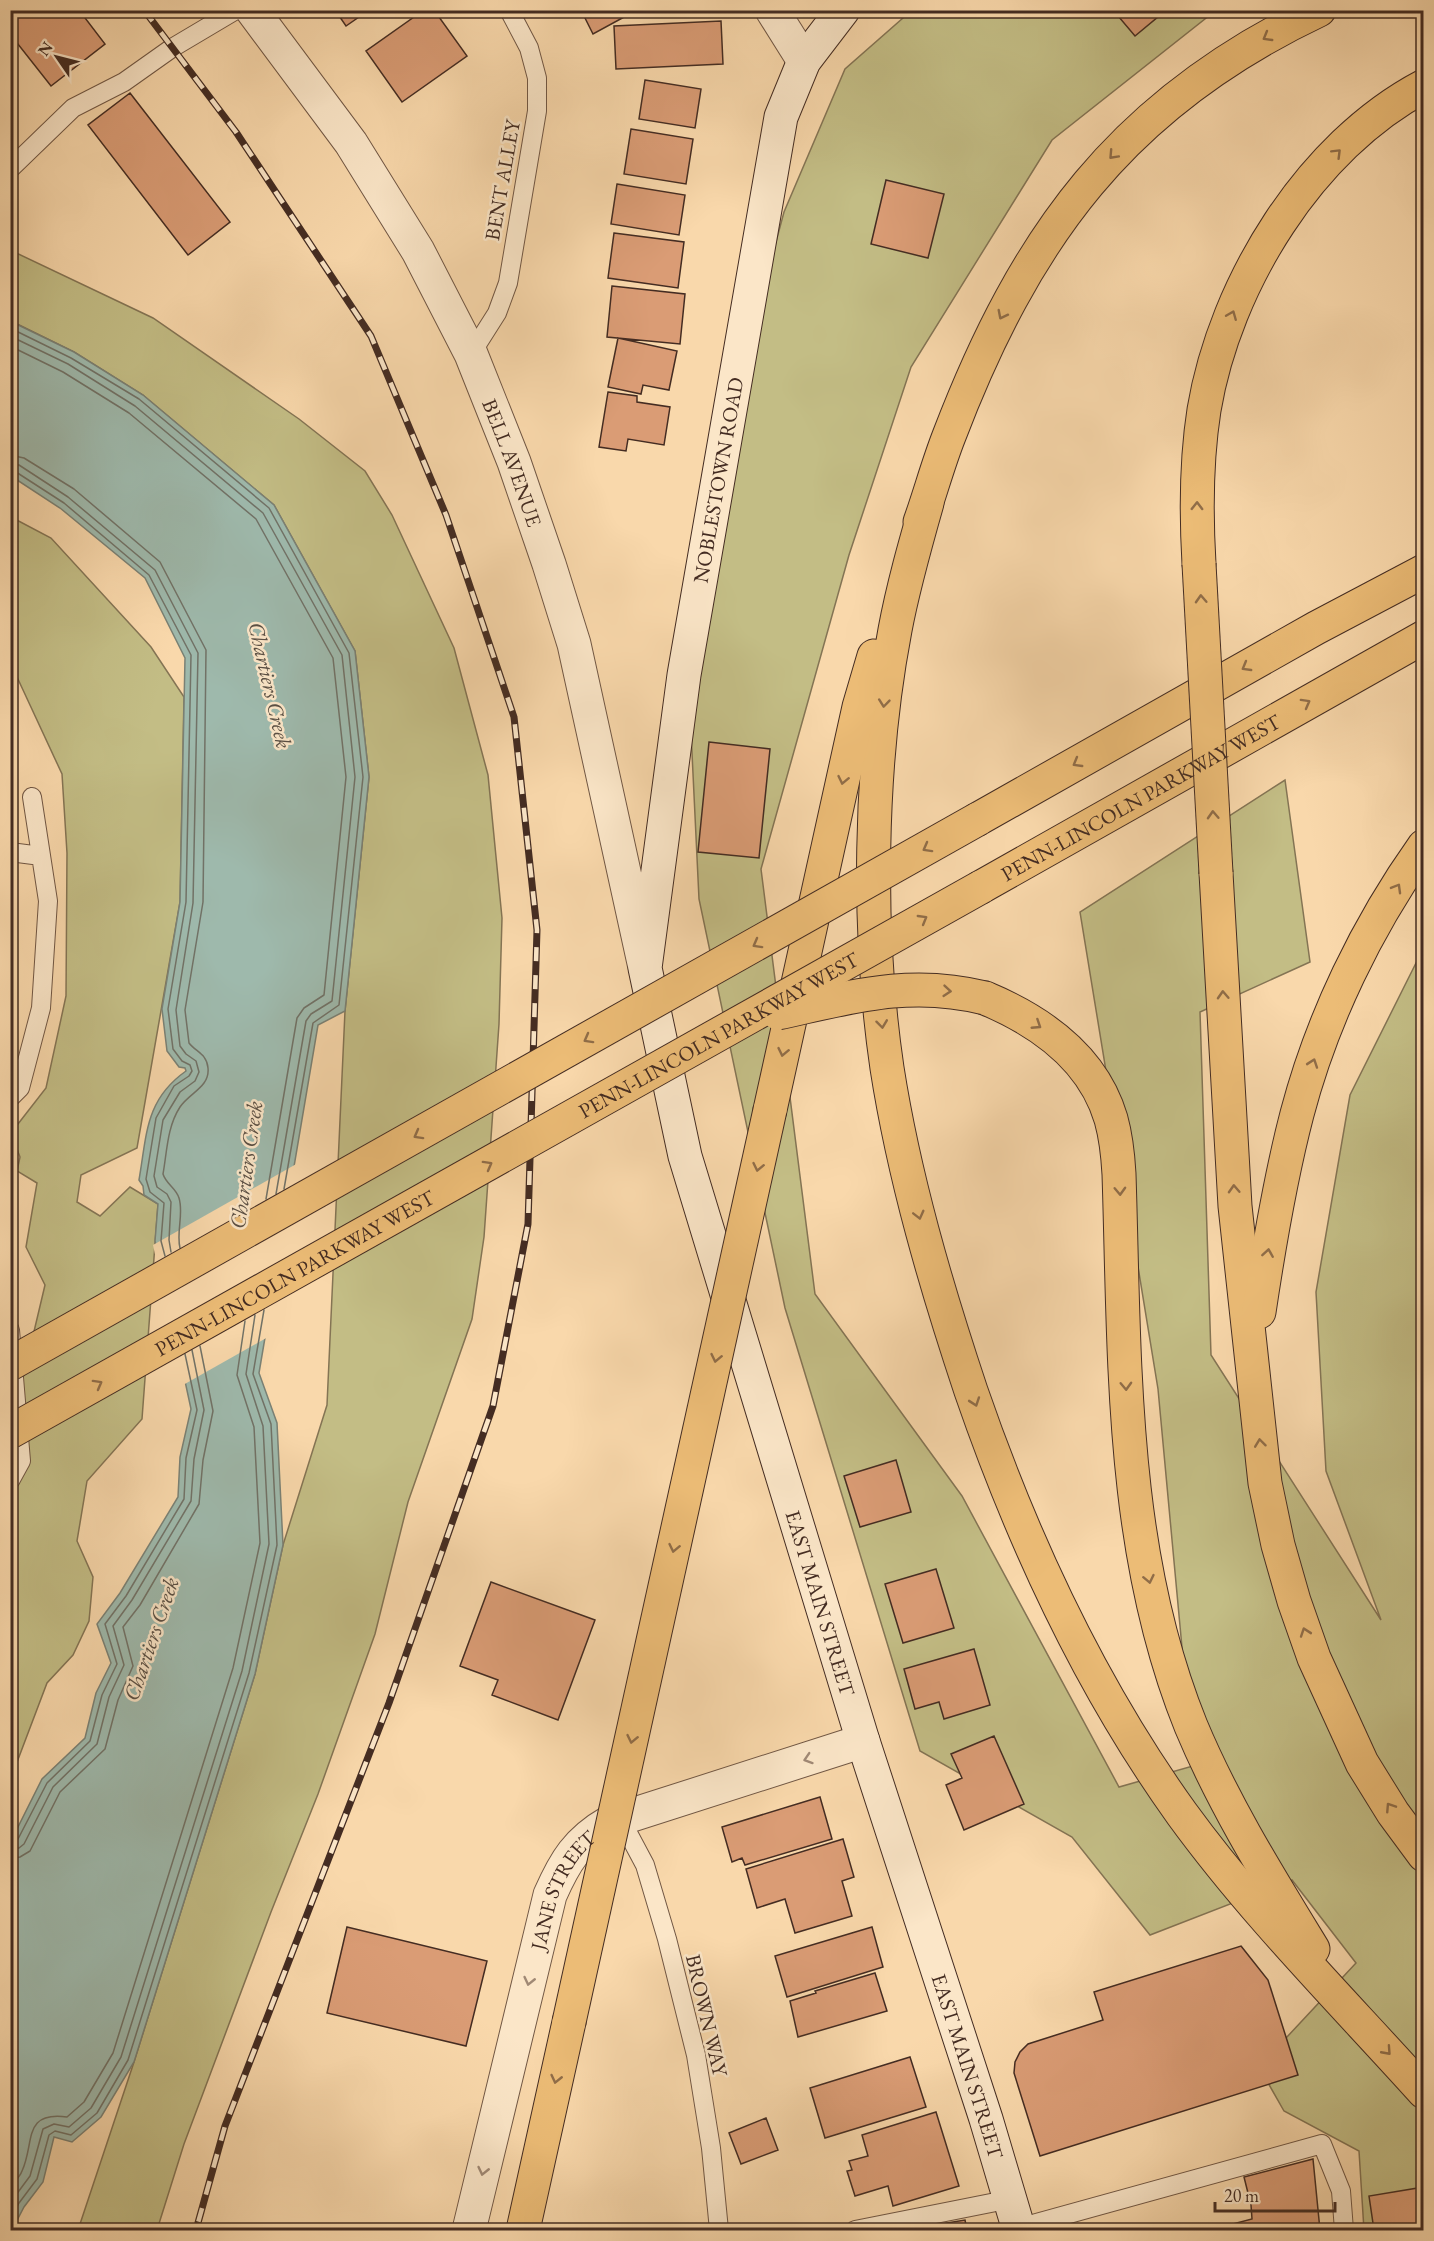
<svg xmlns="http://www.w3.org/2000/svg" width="1434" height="2241" viewBox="0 0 1434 2241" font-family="'EB Garamond',serif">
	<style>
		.green { fill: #c3bd85; stroke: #847454; stroke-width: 1.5 }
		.water { fill: #9eb9ac; stroke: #7a8175; stroke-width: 1.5 }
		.pier { fill: #f9d8ab }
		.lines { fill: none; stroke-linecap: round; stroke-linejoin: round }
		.shore { stroke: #717267; stroke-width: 1.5 }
		.building { fill: #da9c75; stroke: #442c22; stroke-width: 1.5 }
		.lane-casing { stroke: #715744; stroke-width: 20 }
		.street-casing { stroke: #715744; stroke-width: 35 }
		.secondary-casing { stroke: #442c22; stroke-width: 35 }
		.highway-casing { stroke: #442c22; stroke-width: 35 }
		.lane { stroke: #fbe6c8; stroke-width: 18 }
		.street { stroke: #fbe6c8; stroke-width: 33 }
		.secondary { stroke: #fbe6c8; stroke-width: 33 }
		.highway { stroke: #ecbc76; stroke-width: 33 }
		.rail-casing { stroke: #442c22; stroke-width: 7 }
		.rail { stroke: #fbe6c8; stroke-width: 4.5; stroke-dasharray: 14; stroke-linecap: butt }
		.highway-bridge-casing { stroke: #442c22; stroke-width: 35; stroke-linecap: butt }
		.highway-bridge { stroke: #ecbc76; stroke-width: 33 }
		.oneway { stroke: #906d48 }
		.oneway2 { stroke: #a08975 }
		.labels { text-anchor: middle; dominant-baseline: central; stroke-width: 5; stroke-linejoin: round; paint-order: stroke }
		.street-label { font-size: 21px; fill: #442c22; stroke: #fbe6c8 }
		.water-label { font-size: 22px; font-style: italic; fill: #5a4f44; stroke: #fbe6c8 }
	</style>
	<rect width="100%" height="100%" fill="#f9d8ab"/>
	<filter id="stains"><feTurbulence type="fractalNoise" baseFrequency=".00333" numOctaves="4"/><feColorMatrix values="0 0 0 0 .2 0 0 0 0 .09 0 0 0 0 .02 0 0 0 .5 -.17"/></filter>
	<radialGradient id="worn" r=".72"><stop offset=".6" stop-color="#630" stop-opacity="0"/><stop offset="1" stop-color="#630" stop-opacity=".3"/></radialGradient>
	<path class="green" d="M911 11H1215L1052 140 911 367 849 555 761 869 815 1294 962 1496 1119 1787 1193 1766 1158 1389 1080 912 1285 780 1310 962 1200 1012 1211 1355 1381 1620 1326 1471 1316 1292 1350 1095 1423 949V2230H1364L1359 2151 1284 2111 1259 2067 1356 1963 1292 1880 1150 1935 1072 1837 920 1751 785 1308 699 899 684 586 784 212 845 69Z
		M10 250 153 318 299 419 365 471 392 515 454 648 488 775 502 918 499 1024 484 1237 472 1319 408 1502 375 1634 318 1794 271 1912 184 2144 157 2230H78L134 2062 255 1674 283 1545 327 1405 345 1011 369 777 355 651 274 505 143 395 74 352 11 321Z
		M11 517 51 538 151 647 184 697 180 902 137 1148 81 1175 77 1202 100 1216 130 1187 158 1204 142 1419 87 1481 77 1541 93 1577 89 1621 73 1655 47 1683 11 1778V1368L23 1378 45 1285 26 1247 37 1183 17 1171 20 1157 11 1133 46 1088 66 996 67 853 62 774 17 677 11 674Z"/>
	<path class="water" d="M10 321 74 352 143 395 274 505 355 651 369 777 345 1011 318 1025 259 1373 277 1423 283 1545 255 1674 134 2062 101 2117 72 2142 54 2137 43 2182 24 2207 12 2230 11 1841 42 1779 85 1738 96 1693 111 1663 97 1624 120 1593 178 1497 180 1457 191 1409 155 1241 158 1204 144 1195 143 1186 139 1180C147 1134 145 1100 186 1071L185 1068 179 1067 167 1051 162 1009 180 902 185 658 145 578 60 508 11 476Z"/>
	<path class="pier" d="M298 1163 268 1337 183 1385 153 1245Z"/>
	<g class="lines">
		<path class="shore" d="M10 328 71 358 139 399 269 508 349 653 363 777 339 1005 313 1023 284 1189
			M10 336 68 364 135 406 263 513 342 655 355 777 332 1001 311 1014 306 1021 276 1194
			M10 346 63 372 129 413 256 519 333 658 346 777 324 995 304 1008 297 1018 266 1199
			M10 455 24 458 74 489 160 562 206 650 203 902 185 1010 189 1043C196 1052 207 1054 208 1068 210 1087 189 1093 180 1107 167 1127 167 1152 163 1174 166 1184 176 1188 179 1198 184 1214 176 1232 180 1248
			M10 464 19 465 68 497 155 570 198 653 193 903 176 1010 180 1046 186 1054 196 1061 199 1072 195 1081 180 1092 163 1120 154 1176 157 1187 167 1194 171 1202 169 1240 171 1252
			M10 471 16 472 64 503 149 575 191 655 186 902 168 1009 173 1049 182 1061 190 1065 192 1071 189 1076 174 1086 156 1118 146 1179 150 1192 164 1203 161 1241 165 1256
			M10 1842 18 1839 47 1783 90 1741 102 1695 117 1664 105 1624 126 1596 184 1499 186 1458 197 1410 185 1354
			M10 1850 19 1848 24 1844 53 1787 97 1744 109 1697 124 1665 113 1626 132 1600 191 1501 194 1459 204 1410 192 1350
			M10 1859 20 1857 30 1851 60 1792 105 1749 118 1700 133 1666 123 1627 140 1605 199 1504 203 1460 213 1411 200 1346
			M10 2187C14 2182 20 2177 22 2171 35 2143 22 2111 67 2117L84 2102 113 2053 233 1668 260 1543 254 1427 237 1375 245 1321
			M10 2203 30 2176 43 2129 54 2124 69 2127 91 2108 121 2057 242 1671 269 1544 263 1426 246 1374 255 1315
			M10 2220 19 2203 37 2179 49 2135 55 2131 71 2135 97 2113 128 2060 249 1673 277 1545 271 1424 253 1374 264 1310"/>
	</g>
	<path class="building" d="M10 10H79L105 44 51 86 10 34Z
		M335 10H369L346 26Z
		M424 10H434L467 56 402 102 366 51Z
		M581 10H637L593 34Z
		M1113 10H1155L1159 16 1135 36Z
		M721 21 723 64 616 69 614 26Z
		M645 80 701 89 695 128 639 119Z
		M130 93 230 222 188 255 88 125Z
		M631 129 693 139 686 184 624 174Z
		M886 180 944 194 928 258 871 244Z
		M617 184 685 195 679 235 611 224Z
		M614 233 684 242 678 288 608 278Z
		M612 286 685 294 680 344 607 337Z
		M618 338 677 351 669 390 643 385 641 394 608 387Z
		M608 392 637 396V402L670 407 664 445 628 439 626 451 599 447Z
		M709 742 770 749 759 858 698 852Z
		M896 1460 911 1512 860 1527 844 1476Z
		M936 1569 954 1628 903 1643 885 1584Z
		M491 1582 595 1620 558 1720 492 1695 498 1680 460 1666Z
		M974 1649 990 1705 944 1719 939 1702 915 1709 904 1669Z
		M994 1736 1024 1804 964 1830 946 1785 962 1778 951 1754Z
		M820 1797 832 1839 745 1865 742 1858 732 1862 722 1827Z
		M843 1839 854 1877 842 1881 852 1916 795 1933 785 1899 757 1908 746 1869Z
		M347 1927 487 1961 466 2046 327 2013Z
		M872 1927 883 1967 787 1997 775 1956Z
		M1241 1946 1268 1980 1298 2075 1040 2156 1014 2073 1015 2062 1020 2052 1028 2044 1103 2020 1094 1992Z
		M875 1973 887 2011 798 2037 790 2001 816 1993 815 1991Z
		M910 2057 926 2107 825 2138 810 2088Z
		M936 2112 959 2186 893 2206 888 2186 855 2196 847 2171 852 2170 849 2161 868 2156 862 2135Z
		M766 2118 778 2150 741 2164 729 2133Z
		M1313 2159 1320 2230H1210L1252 2219 1251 2205 1244 2177Z
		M1424 2187V2230H1374L1369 2196Z
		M965 2220 967 2230H903Z
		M616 2224 649 2230H615Z"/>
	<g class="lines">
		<defs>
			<path id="lane" d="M10 169 73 108 124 82 172 48 236 10
				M471 354 497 313 508 283 537 111V78L529 48 509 10
				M10 852 41 856
				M10 1098 20 1088 41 1008 48 901 32 797
				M10 1330 21 1461 10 1481
				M620 1818 645 1865 667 1939 696 2055 711 2148 719 2230
				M1018 2228 1322 2144 1341 2191 1344 2230
				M855 2230 1011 2199"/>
			<g id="street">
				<path id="s1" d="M252 10 351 143 418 251 471 354 514 462 549 564 574 644 644 963"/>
				<path d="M772 10 804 61"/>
				<path id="s2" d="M469 2230 550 1895C565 1861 577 1841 610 1822L863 1741"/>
			</g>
			<g id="secondary">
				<path id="s3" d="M843 10 804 61 781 117 684 675 645 968 685 1156 863 1741 986 2119 1019 2230"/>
			</g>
			<g id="highway">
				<path d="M927 503C915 545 903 587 895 630 869 766 867 932 887 1068 904 1177 936 1286 971 1391 1022 1539 1090 1686 1182 1814 1254 1913 1342 2001 1424 2092"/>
				<path d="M920 522C930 494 938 464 949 436 1025 237 1122 103 1319 10"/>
				<path d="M1199 564C1196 513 1196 461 1204 410 1225 284 1310 146 1424 86"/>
				<path d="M978 819 1316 628 1424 571"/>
				<path d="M1216 873 1235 1206 1265 1483 1278 1545 1294 1601 1314 1658 1362 1763 1393 1813 1424 1855"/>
				<path id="s4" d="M981 887 1424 637"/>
				<path d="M985 998C1040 1021 1093 1058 1111 1119 1116 1137 1118 1156 1119 1174 1125 1359 1120 1551 1191 1726 1224 1805 1269 1877 1313 1949"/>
				<path d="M770 1110 859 707 874 656"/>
				<path d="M1259 1312C1269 1245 1280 1179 1297 1114 1322 1019 1367 926 1424 846"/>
				<path d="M523 2230 569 2022"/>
			</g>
		</defs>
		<use href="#lane" class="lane-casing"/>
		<use href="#street" class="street-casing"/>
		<use href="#secondary" class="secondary-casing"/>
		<use href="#highway" class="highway-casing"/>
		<use href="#lane" class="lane"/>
		<use href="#street" class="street"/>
		<use href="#secondary" class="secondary"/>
		<use href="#highway" class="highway"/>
		<defs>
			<path id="rail" d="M144 10 236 132 371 336 446 515 514 717 537 930 528 1224 493 1406 389 1703 225 2126 196 2230"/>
		</defs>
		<use href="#rail" class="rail-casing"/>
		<use href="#rail" class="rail"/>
		<defs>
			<g id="highway-bridge">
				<path d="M1199 564 1216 873"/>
				<path d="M778 1013C851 997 910 979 985 998"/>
				<path d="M10 1364 978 819"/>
				<path id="s5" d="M10 1432 981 887"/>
				<path d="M569 2022 770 1110"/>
			</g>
		</defs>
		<use href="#highway-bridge" class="highway-bridge-casing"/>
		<use href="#highway-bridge" class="highway-bridge"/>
	</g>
	<defs><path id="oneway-chevron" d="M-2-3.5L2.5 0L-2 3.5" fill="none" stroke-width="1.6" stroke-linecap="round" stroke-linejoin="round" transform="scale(1.5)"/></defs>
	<g class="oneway">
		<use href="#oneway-chevron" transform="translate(1267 37) rotate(150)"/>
		<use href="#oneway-chevron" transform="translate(1337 153) rotate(-45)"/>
		<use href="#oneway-chevron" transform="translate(1113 155) rotate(133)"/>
		<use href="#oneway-chevron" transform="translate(1002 315) rotate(117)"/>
		<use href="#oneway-chevron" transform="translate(1232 315) rotate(-68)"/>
		<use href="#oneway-chevron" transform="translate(1197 506) rotate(-89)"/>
		<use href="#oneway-chevron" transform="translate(1201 599) rotate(-93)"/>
		<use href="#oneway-chevron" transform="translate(1246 667) rotate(150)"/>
		<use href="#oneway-chevron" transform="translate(884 703) rotate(96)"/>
		<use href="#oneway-chevron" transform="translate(1306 703) rotate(-29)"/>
		<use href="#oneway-chevron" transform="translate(1077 763) rotate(150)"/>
		<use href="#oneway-chevron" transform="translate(843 780) rotate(102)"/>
		<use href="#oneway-chevron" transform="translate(1213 815) rotate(-93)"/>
		<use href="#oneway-chevron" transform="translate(927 848) rotate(151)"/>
		<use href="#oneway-chevron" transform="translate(1397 888) rotate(-60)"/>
		<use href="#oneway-chevron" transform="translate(923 919) rotate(-30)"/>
		<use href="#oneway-chevron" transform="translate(757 944) rotate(151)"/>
		<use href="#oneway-chevron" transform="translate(947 991) rotate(5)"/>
		<use href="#oneway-chevron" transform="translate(1223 995) rotate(-93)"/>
		<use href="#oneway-chevron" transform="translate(882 1024) rotate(83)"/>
		<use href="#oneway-chevron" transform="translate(1037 1025) rotate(33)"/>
		<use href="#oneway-chevron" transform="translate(588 1039) rotate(151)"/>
		<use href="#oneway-chevron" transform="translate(783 1052) rotate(102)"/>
		<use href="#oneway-chevron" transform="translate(1313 1063) rotate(-71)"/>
		<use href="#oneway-chevron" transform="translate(418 1135) rotate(151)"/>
		<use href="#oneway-chevron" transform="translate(488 1165) rotate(-29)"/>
		<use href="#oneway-chevron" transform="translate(758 1167) rotate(102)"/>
		<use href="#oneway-chevron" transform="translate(1234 1189) rotate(-93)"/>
		<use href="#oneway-chevron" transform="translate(1120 1191) rotate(88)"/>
		<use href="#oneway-chevron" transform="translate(919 1215) rotate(76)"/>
		<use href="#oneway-chevron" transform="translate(1268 1253) rotate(-81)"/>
		<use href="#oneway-chevron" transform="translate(716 1358) rotate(102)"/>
		<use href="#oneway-chevron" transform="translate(98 1384) rotate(-29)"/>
		<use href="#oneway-chevron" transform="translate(1126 1386) rotate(88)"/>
		<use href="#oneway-chevron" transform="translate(975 1402) rotate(71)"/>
		<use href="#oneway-chevron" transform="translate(1260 1443) rotate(-97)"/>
		<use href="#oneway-chevron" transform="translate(674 1548) rotate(102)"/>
		<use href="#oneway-chevron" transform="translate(1149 1579) rotate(78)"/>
		<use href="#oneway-chevron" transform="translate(1305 1632) rotate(-109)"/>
		<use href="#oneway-chevron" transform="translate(632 1739) rotate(102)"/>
		<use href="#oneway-chevron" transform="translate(1390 1807) rotate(-123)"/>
		<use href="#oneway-chevron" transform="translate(1387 2051) rotate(48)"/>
		<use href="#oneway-chevron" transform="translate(556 2079) rotate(103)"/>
	</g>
	<g class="oneway2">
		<use href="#oneway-chevron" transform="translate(808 1759) rotate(162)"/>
		<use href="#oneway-chevron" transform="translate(529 1981) rotate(103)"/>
		<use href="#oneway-chevron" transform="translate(483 2171) rotate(103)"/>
	</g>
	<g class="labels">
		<g class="street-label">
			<text transform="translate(502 180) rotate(-80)">BENT ALLEY</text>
			<text stroke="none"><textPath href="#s1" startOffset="525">BELL AVENUE</textPath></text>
			<text transform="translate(718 480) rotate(-80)">NOBLESTOWN ROAD</text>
			<text stroke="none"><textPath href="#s4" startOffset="183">PENN-LINCOLN PARKWAY WEST</textPath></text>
			<text stroke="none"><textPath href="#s5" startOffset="812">PENN-LINCOLN PARKWAY WEST</textPath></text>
			<text stroke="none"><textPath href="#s5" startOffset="326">PENN-LINCOLN PARKWAY WEST</textPath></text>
			<text stroke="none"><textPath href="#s3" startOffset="1646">EAST MAIN STREET</textPath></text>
			<text stroke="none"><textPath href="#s2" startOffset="354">JANE STREET</textPath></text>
			<text transform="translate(707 2015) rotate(77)">BROWN WAY</text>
			<text stroke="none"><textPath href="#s3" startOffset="2132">EAST MAIN STREET</textPath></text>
		</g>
		<g class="water-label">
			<text transform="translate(270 685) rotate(77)">Chartiers Creek</text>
			<text transform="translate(246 1165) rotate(-82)">Chartiers Creek</text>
			<text transform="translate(151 1639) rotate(-71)">Chartiers Creek</text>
		</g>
	</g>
	<rect width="1434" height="2241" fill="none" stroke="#f9d8ab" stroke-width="36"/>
	<rect x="12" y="12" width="1410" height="2217" fill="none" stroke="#442c22" stroke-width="3"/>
	<rect x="18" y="18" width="1398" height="2205" fill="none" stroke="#442c22" stroke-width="1.5"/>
	<g transform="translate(57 57) rotate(305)" stroke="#fbe6c8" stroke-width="4.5" paint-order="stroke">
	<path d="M0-4.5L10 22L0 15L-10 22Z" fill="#442c22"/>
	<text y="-9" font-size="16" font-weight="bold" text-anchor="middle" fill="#442c22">N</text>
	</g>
	<path d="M1215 2202v9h120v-9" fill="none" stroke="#442c22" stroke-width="3"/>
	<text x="1224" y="2202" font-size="18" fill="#442c22" stroke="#fbe6c8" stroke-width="4.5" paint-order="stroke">20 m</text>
	<rect width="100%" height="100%" filter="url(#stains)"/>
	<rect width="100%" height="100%" fill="url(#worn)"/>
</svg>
